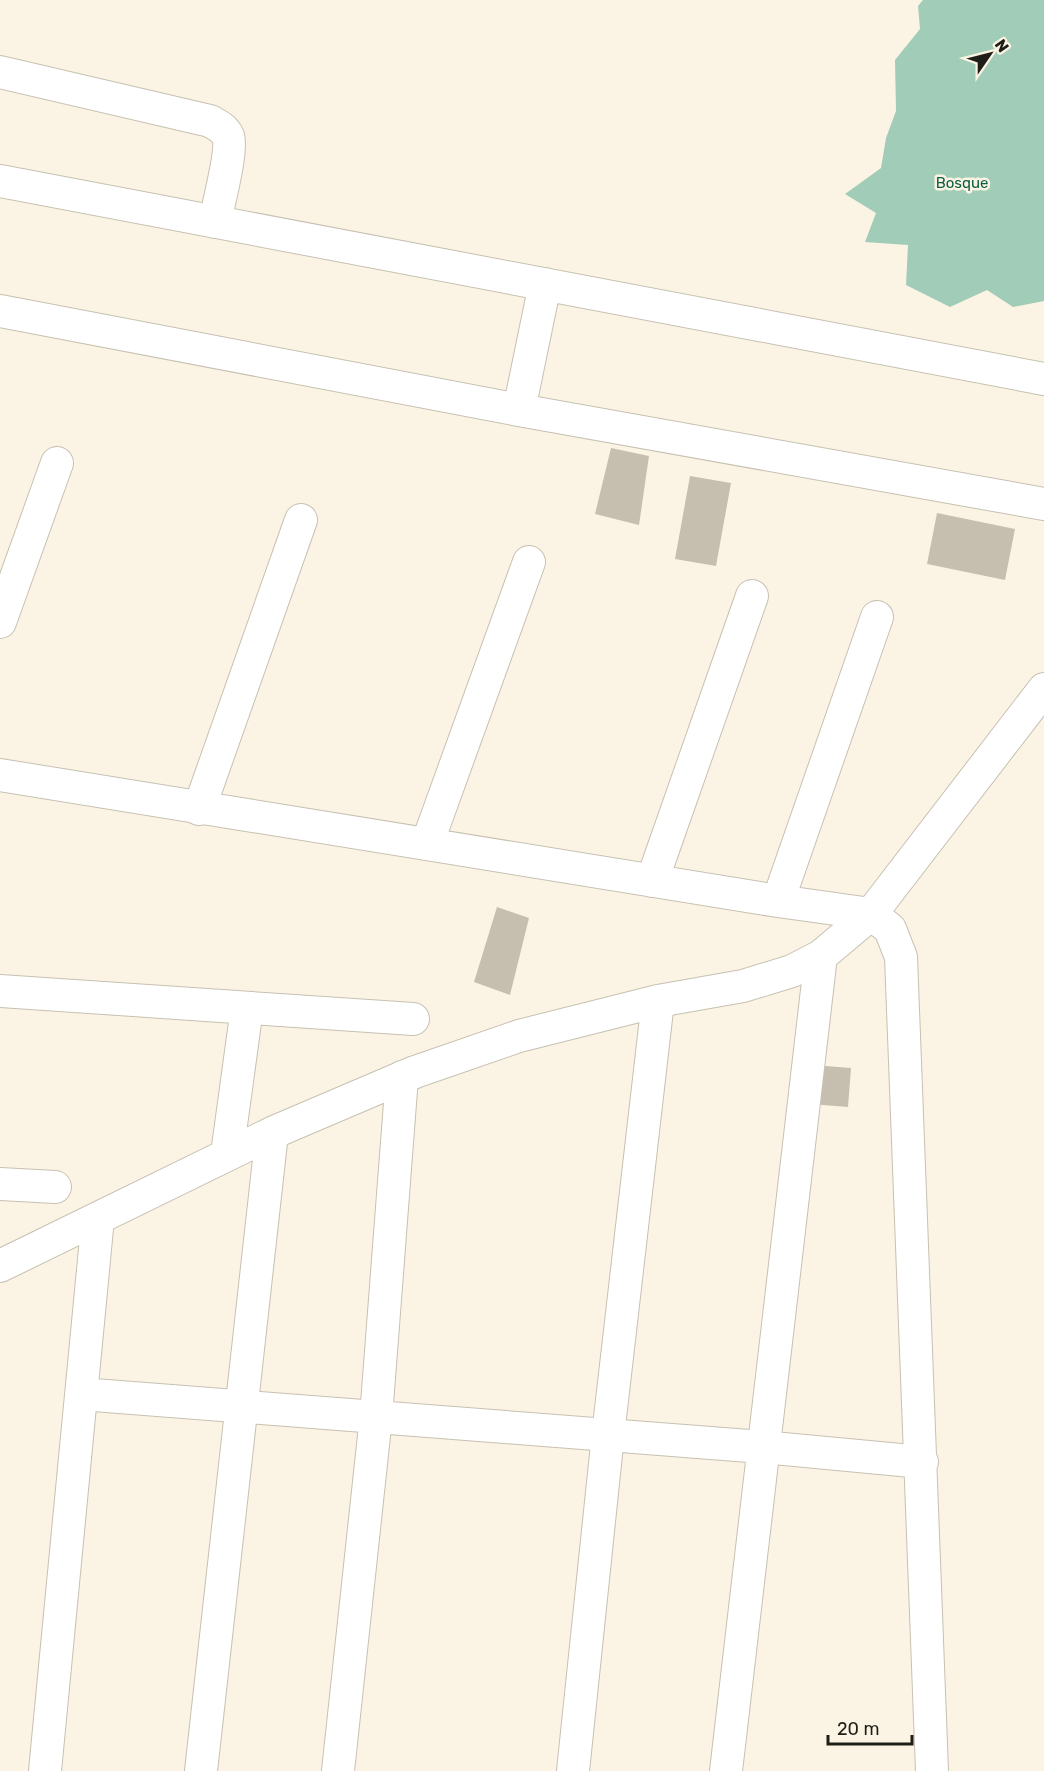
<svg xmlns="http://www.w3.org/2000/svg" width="1044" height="1771" viewBox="0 0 1044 1771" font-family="Rubik,sans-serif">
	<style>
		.green { fill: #a1ccb7 }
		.building { fill: #c6bfb0 }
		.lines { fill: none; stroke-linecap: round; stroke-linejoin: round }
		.street-casing { stroke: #c7c1b2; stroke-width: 34 }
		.street { stroke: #fff; stroke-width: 32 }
		.labels { text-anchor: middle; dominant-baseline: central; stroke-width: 5; stroke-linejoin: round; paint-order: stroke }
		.park-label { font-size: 15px; fill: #0c5f43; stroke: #fbf4e4 }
	</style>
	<rect width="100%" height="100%" fill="#fbf4e4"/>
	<path class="green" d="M923 0H1044V301L1013 307 987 290 950 307 906 285 908 245 865 242 876 213 845 194 881 168 886 138 896 111 895 60 920 29 918 6Z"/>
	<path class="building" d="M611 448 649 456 639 525 595 514Z
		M690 476 731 483 716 566 675 559Z
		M937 513 1015 529 1005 580 927 564Z
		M497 907 529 918 510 995 474 982Z
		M813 1065 851 1068 848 1107 810 1104Z"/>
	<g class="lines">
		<defs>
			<path id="street" d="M0 72 210 121C217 125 224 128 228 136 233 150 218 205 215 222
				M0 181 1044 379
				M0 311 519 410 1044 504
				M519 410 545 284
				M0 622 57 463
				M0 775 778 901 871 914 890 929 901 957 932 1771
				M199 809 301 520
				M427 844 529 562
				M652 881 752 596
				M778 901 877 617
				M0 991 413 1019
				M227 1154 247 1008
				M0 1184 55 1187
				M0 1266 272 1133 415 1072 519 1036 658 1001 743 986 792 971 821 956
				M81 1394 762 1447 922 1462
				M45 1771 98 1218
				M201 1771 272 1133
				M338 1771 376 1417 402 1077
				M573 1771 608 1435 658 1001
				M726 1771 821 956 871 914 1044 689"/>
		</defs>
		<use href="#street" class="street-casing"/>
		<use href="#street" class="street"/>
	</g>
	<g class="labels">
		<g class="park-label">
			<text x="962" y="183">Bosque</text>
		</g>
	</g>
	<g transform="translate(990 54) rotate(55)" stroke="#fbf4e4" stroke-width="4.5" paint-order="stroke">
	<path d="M0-4.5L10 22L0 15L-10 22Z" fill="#1f1d17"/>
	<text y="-9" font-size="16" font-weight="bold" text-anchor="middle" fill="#1f1d17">N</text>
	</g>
	<path d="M828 1735v9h84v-9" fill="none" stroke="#1f1d17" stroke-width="3"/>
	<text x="837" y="1735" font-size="18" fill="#1f1d17" stroke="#fbf4e4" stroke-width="4.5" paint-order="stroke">20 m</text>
</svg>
